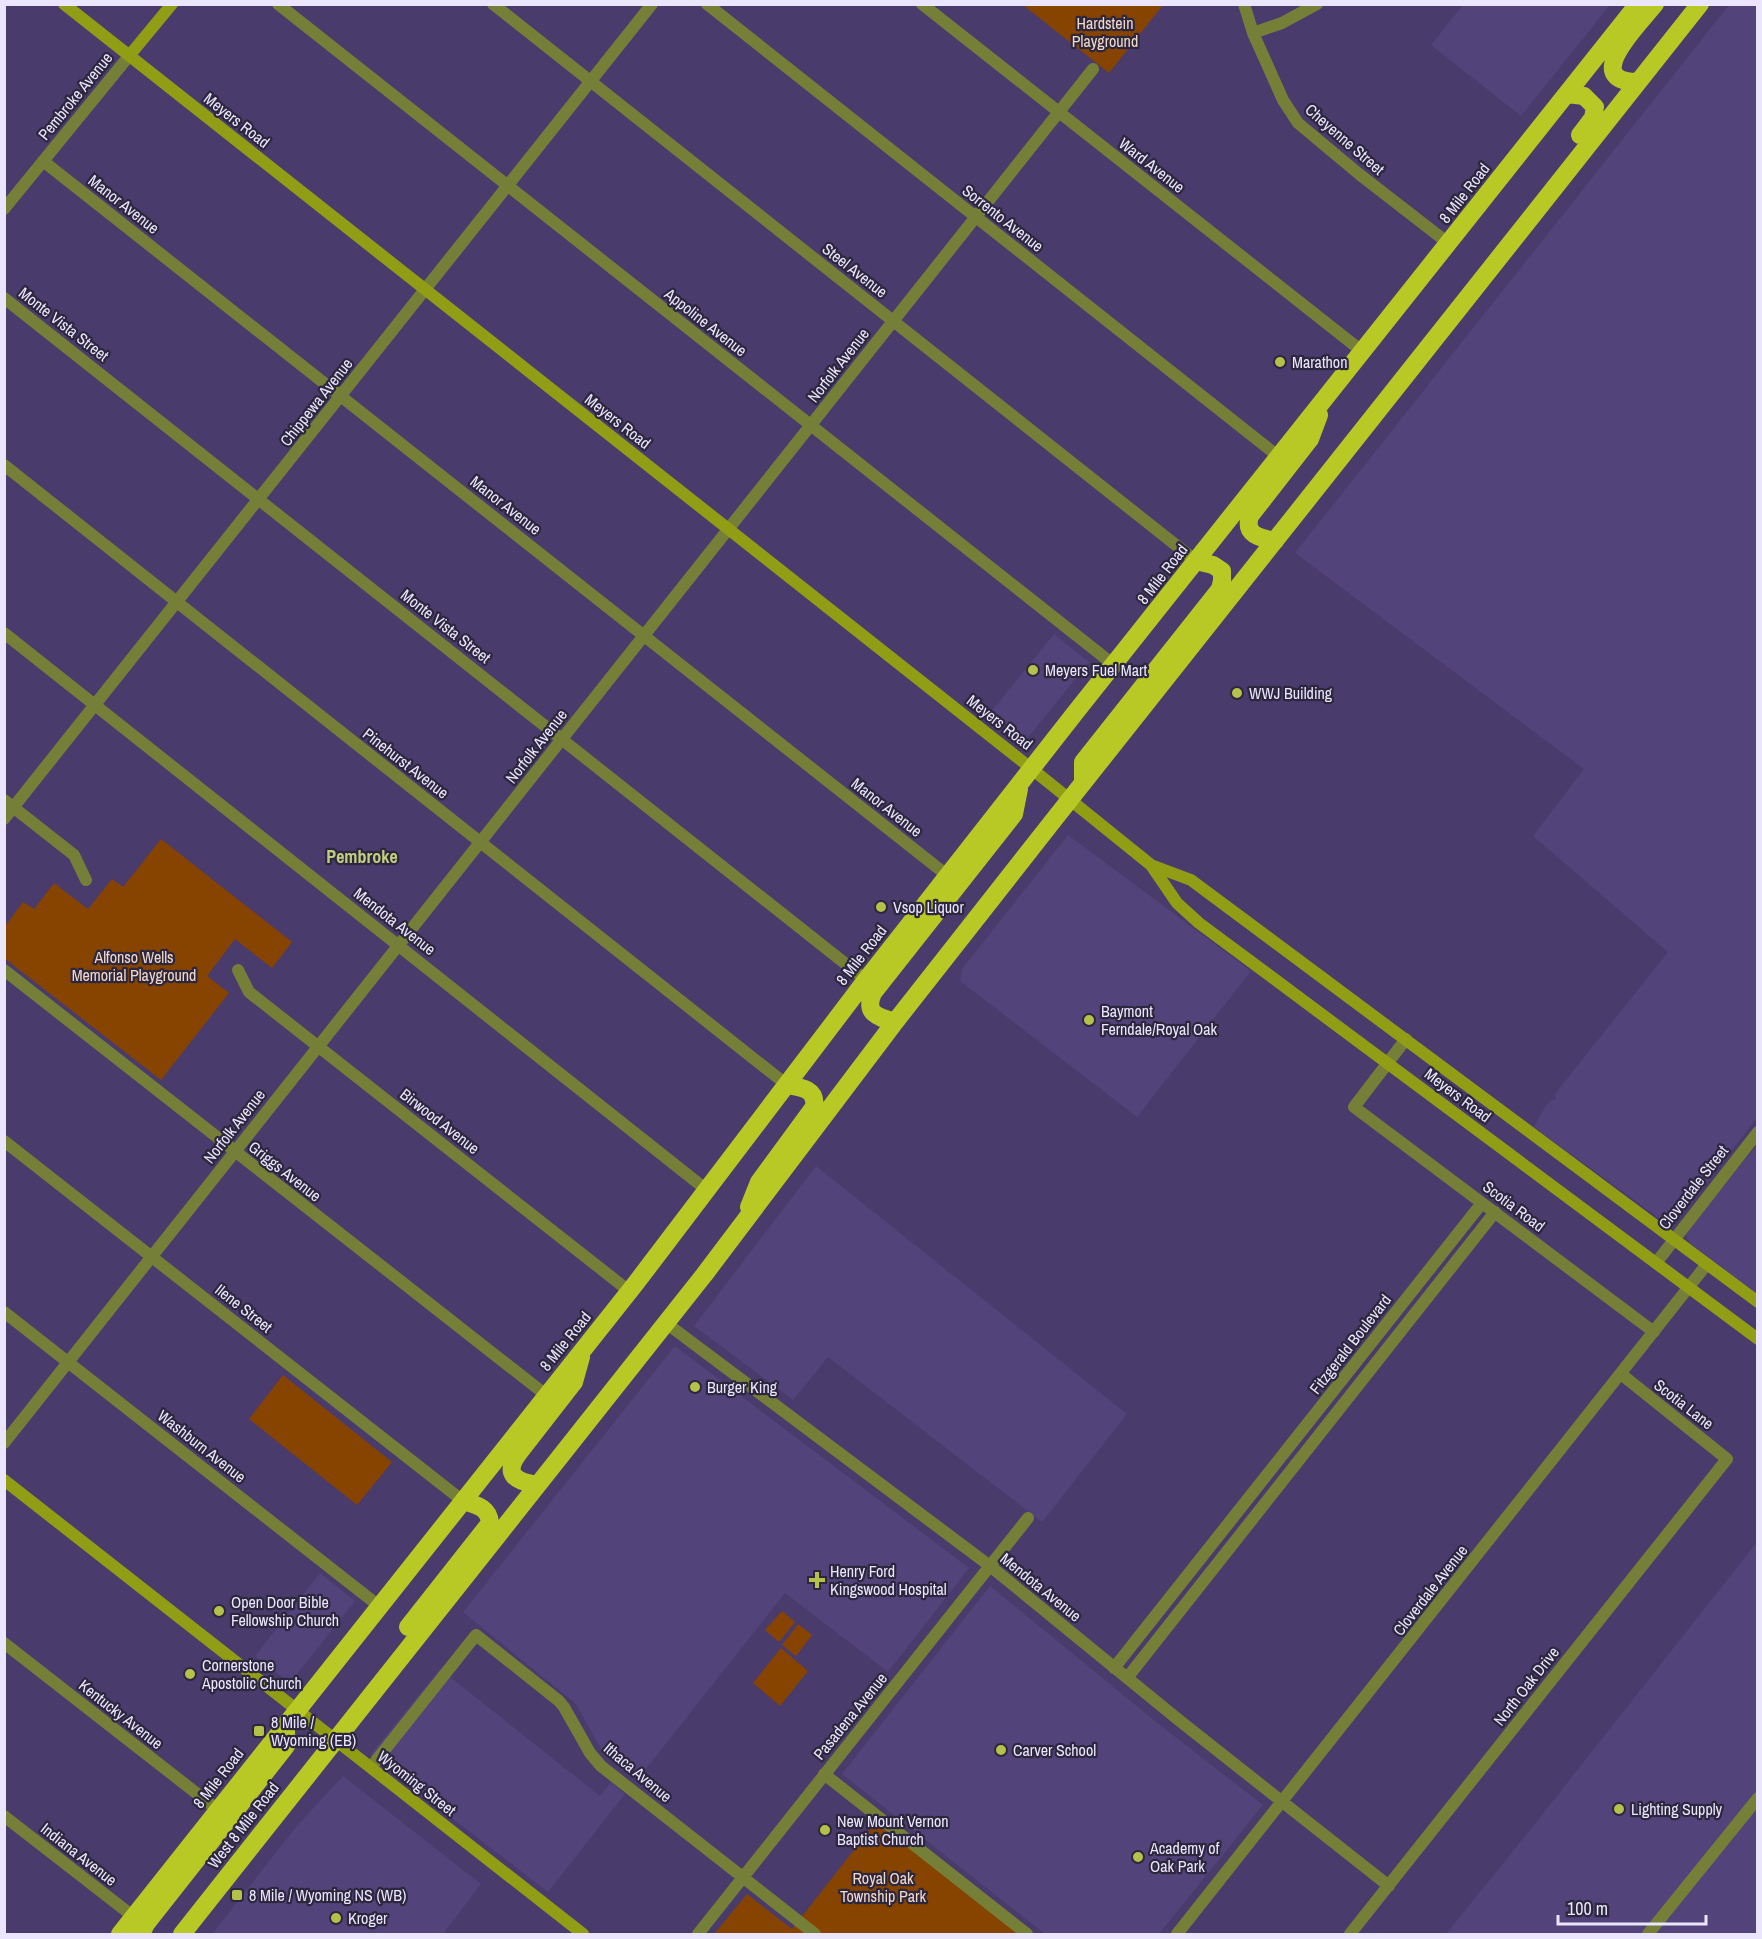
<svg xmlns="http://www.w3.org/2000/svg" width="1762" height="1939" viewBox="0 0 1762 1939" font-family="'Archivo Narrow',sans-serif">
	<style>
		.built { fill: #53437b }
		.green { fill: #874401 }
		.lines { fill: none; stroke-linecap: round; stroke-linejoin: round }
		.street { stroke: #767f37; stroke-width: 12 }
		.secondary { stroke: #919d14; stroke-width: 12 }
		.highway { stroke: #b8c824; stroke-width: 18 }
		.poi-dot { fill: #b4c24a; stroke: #2d273e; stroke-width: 2 }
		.labels { text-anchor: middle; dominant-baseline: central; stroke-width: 4.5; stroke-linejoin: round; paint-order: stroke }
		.park-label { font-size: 16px; fill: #f2d8c7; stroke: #2d273e }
		.street-label { font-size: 16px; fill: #ebe6fe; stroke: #2d273e }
		.poi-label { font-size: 16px; fill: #ebe6fe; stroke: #2d273e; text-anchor: start }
		.neighbourhood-label { font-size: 18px; font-weight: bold; fill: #c3ce81; stroke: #2d273e }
	</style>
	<rect width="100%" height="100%" fill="#493b6c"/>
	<path class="built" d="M1463 5V4L1610 5 1521 116 1431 45Z
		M1729 5H1758L1757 1118 1682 1213 1667 1224 1534 1127 1543 1110 1550 1101 1556 1099 1555 1094 1668 952 1533 836 1584 769 1295 553Z
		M1054 634 1089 662 1026 740 991 712Z
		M1068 835 1251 971 1137 1117 960 981 962 969Z
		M1757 1145V1294L1690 1243 1686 1236 1693 1224Z
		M816 1166 1127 1414 1042 1522 828 1357 793 1400 694 1326Z
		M675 1346 969 1568 888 1672 785 1593 638 1779 602 1751 576 1704 463 1612Z
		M1757 1542V1934H1446L1534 1825Z
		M320 1573 355 1601 290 1683 255 1656Z
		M990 1586 1160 1725 1263 1805 1159 1934H1045L842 1774Z
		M440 1669 600 1796 611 1782 625 1794 548 1892 370 1755Z
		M343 1776 481 1884 443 1934H212L296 1827Z"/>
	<path class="green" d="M1023 5H1163L1109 73Z
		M161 839 292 942 272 968 235 939 207 976 229 993 161 1080 4 958 5 926 23 902 34 909 54 883 88 909 112 879 123 887Z
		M283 1375 392 1462 357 1505 249 1419Z
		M782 1611 795 1622 779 1642 765 1630Z
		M798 1624 812 1635 796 1656 782 1645Z
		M781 1648 808 1671 780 1706 753 1683Z
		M876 1822 1018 1934H714L747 1894 792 1929Z"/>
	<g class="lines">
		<path class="street" d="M278 4 1114 665
			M493 4 1196 561
			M707 4 1279 457
			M922 4 1363 352
			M1244 4 1253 33 1283 100 1298 123 1359 174 1448 243
			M1253 33 1282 23 1317 4
			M43 161 948 876
			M4 209 129 56
			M4 298 866 980
			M4 465 787 1085
			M4 633 708 1191
			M4 800 74 855 86 880
			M4 819 652 4
			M4 970 546 1395
			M238 970 249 992 629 1291
			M1406 1039 1354 1107 1654 1332
			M4 1141 463 1501
			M1656 1263 1758 1132
			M4 1312 379 1606
			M666 1323 990 1566 1180 1721 1389 1886
			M4 1443 1093 69
			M4 1643 218 1810
			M1114 1668 1482 1203
			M1127 1678 1495 1212
			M371 1767 476 1635 559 1701 564 1707 590 1753 601 1766 815 1934
			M824 1774 1027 1934
			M4 1816 134 1917
			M698 1934 1028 1518
			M1177 1934 1707 1264
			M1350 1934 1727 1459 1621 1374
			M1648 1934 1758 1798"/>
		<path class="secondary" d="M64 4 1032 769 1151 865 1177 903 1199 923 1758 1339
			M129 56 172 4
			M1151 865 1191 880 1758 1302
			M4 1480 583 1934"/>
		<path class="highway" d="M1638 82C1579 82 1640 23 1655 4
			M1567 94 1584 96 1595 107 1593 118 1580 135
			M1275 541C1260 538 1244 535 1250 516L1310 439 1319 415
			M1083 783V762L1220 589 1222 581V571L1213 565 1196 561
			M895 1022C878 1017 864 1014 873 993L1014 814 1019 789
			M749 1207 759 1182 814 1107C817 1089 801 1087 787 1085
			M537 1485C517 1482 503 1475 518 1454L574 1382 581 1357
			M408 1627 490 1523C489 1507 476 1505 463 1501
			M120 1934 636 1283 866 980 1075 713 1638 4
			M141 1934 146 1924 286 1746V1724
			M182 1934 704 1275 895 1022 1056 817 1700 4"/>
	</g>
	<g class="poi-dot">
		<circle cx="1280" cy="362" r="6"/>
		<circle cx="1033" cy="670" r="6"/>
		<circle cx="1237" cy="693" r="6"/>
		<circle cx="881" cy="907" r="6"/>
		<circle cx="1089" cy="1020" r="6"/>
		<circle cx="695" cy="1387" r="6"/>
		<path d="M814 1571h6v6h6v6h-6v6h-6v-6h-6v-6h6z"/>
		<circle cx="219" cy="1611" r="6"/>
		<circle cx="190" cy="1674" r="6"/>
		<rect x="253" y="1725" width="12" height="12" rx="3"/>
		<circle cx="1001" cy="1750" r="6"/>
		<circle cx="1619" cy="1809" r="6"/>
		<circle cx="825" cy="1830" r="6"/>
		<circle cx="1138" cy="1857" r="6"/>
		<rect x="231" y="1889" width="12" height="12" rx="3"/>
		<circle cx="336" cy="1918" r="6"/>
	</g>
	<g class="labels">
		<g class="park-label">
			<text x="1105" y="23">Hardstein<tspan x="1105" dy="18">Playground</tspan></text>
			<text x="134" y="957">Alfonso Wells<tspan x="134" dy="18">Memorial Playground</tspan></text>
			<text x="883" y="1878">Royal Oak<tspan x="883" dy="18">Township Park</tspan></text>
		</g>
		<g class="street-label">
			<text transform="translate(75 96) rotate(-51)">Pembroke Avenue</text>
			<text transform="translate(237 120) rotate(38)">Meyers Road</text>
			<text transform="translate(1345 139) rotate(41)">Cheyenne Street</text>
			<text transform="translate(1152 165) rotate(38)">Ward Avenue</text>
			<text transform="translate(1464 193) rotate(-52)">8 Mile Road</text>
			<text transform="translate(124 204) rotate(38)">Manor Avenue</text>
			<text transform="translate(1003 218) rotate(38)">Sorrento Avenue</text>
			<text transform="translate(855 270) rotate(38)">Steel Avenue</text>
			<text transform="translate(706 322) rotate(38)">Appoline Avenue</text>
			<text transform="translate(64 324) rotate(38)">Monte Vista Street</text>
			<text transform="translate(838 365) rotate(-52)">Norfolk Avenue</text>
			<text transform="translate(316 402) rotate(-52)">Chippewa Avenue</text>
			<text transform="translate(618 421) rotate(38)">Meyers Road</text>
			<text transform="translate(506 505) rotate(38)">Manor Avenue</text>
			<text transform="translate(1162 574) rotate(-52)">8 Mile Road</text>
			<text transform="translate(446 626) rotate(38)">Monte Vista Street</text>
			<text transform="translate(1000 722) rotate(38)">Meyers Road</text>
			<text transform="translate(536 746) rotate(-52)">Norfolk Avenue</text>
			<text transform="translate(406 763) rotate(38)">Pinehurst Avenue</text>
			<text transform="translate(887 807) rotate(38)">Manor Avenue</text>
			<text transform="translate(395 921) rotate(38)">Mendota Avenue</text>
			<text transform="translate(861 955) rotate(-52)">8 Mile Road</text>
			<text transform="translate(1458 1095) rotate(37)">Meyers Road</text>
			<text transform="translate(440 1121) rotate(38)">Birwood Avenue</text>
			<text transform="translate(234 1126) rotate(-52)">Norfolk Avenue</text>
			<text transform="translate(285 1171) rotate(38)">Griggs Avenue</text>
			<text transform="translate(1693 1187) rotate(-52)">Cloverdale Street</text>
			<text transform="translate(1514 1206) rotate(37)">Scotia Road</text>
			<text transform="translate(244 1308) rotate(38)">Ilene Street</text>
			<text transform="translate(565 1341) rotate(-51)">8 Mile Road</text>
			<text transform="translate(1350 1344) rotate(-52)">Fitzgerald Boulevard</text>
			<text transform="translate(1684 1404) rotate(38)">Scotia Lane</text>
			<text transform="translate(202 1446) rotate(38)">Washburn Avenue</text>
			<text transform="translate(1041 1587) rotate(39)">Mendota Avenue</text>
			<text transform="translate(1430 1590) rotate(-52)">Cloverdale Avenue</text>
			<text transform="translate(1526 1686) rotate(-52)">North Oak Drive</text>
			<text transform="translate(121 1714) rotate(38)">Kentucky Avenue</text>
			<text transform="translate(850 1716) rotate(-51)">Pasadena Avenue</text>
			<text transform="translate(638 1772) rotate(40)">Ithaca Avenue</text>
			<text transform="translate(218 1778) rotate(-52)">8 Mile Road</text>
			<text transform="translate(417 1783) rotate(38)">Wyoming Street</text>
			<text transform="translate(243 1825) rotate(-52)">West 8 Mile Road</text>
			<text transform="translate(79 1854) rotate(38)">Indiana Avenue</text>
		</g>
		<g class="poi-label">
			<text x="1292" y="362">Marathon</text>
			<text x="1045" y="670">Meyers Fuel Mart</text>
			<text x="1249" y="693">WWJ Building</text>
			<text x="893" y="907">Vsop Liquor</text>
			<text x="1101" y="1011">Baymont<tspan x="1101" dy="18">Ferndale/Royal Oak</tspan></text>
			<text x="707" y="1387">Burger King</text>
			<text x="830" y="1571">Henry Ford<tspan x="830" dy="18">Kingswood Hospital</tspan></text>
			<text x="231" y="1602">Open Door Bible<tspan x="231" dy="18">Fellowship Church</tspan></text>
			<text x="202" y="1665">Cornerstone<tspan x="202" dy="18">Apostolic Church</tspan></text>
			<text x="271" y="1722">8 Mile /<tspan x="271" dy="18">Wyoming (EB)</tspan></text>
			<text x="1013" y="1750">Carver School</text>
			<text x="1631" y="1809">Lighting Supply</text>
			<text x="837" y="1821">New Mount Vernon<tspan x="837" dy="18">Baptist Church</tspan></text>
			<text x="1150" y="1848">Academy of<tspan x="1150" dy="18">Oak Park</tspan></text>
			<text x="249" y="1895">8 Mile / Wyoming NS (WB)</text>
			<text x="348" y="1918">Kroger</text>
		</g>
		<g class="neighbourhood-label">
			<text x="362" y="856">Pembroke</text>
		</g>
	</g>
	<rect width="1762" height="1939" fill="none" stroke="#ebe6fe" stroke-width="12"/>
	<path d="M1558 1915v9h148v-9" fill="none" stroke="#ebe6fe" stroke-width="3"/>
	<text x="1567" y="1915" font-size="18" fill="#ebe6fe" stroke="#2d273e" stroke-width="4.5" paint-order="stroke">100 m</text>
</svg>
